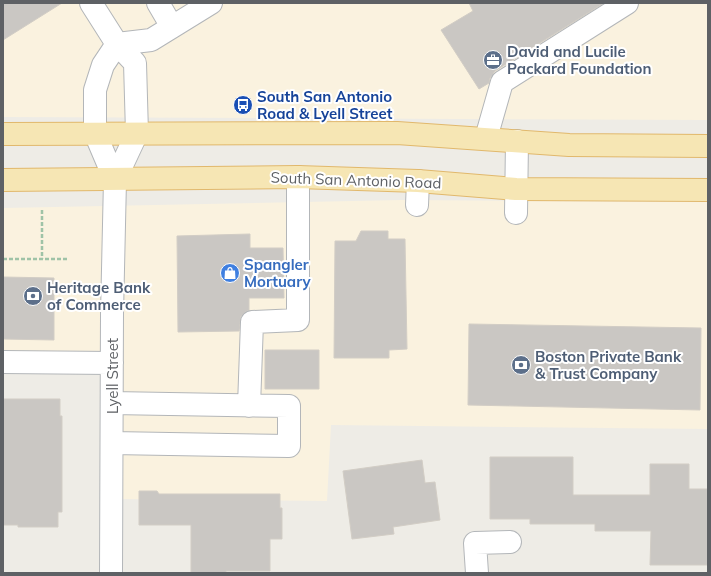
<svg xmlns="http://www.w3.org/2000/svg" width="711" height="576" viewBox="0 0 711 576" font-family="Mulish,sans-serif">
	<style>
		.commercial { fill: #faf2df }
		.building { fill: #cac7c3; stroke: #d2cdc5 }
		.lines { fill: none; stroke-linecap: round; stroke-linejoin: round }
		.minor-casing { stroke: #b3b6b9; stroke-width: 24 }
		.major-casing { stroke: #e1b86c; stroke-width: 24 }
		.path { stroke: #9fc3a7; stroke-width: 2.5; stroke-dasharray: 4 2; stroke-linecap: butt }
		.minor { stroke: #fff; stroke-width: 22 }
		.major { stroke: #f6e6b4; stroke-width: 22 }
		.labels { text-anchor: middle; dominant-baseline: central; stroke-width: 4; stroke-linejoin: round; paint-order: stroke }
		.service-label { font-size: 15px; font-weight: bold; fill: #4e5e75; stroke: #fff; text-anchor: start }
		.transit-label { font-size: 15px; font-weight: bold; fill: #164399; stroke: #fff; text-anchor: start }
		.street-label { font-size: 15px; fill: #5e6165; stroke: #fff }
		.shop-label { font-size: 15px; font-weight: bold; fill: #366cbe; stroke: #fff; text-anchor: start }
	</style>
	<rect width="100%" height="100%" fill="#eeece6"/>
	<path class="commercial" d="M3 3H708V120L3 117Z
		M402 200 708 202V429L331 425 327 501 109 499V357L3 356V208Z"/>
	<path class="building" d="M3 3H62L3 40Z
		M469 3H604L495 71 490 78 489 83 479 89 441 30 473 11Z
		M361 231H388V239H405L407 349 389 350V358H334L335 241H356Z
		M250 234V248H283L284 298H249V310L245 312 241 316 239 331 178 332 177 236Z
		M3 277 54 278V340L3 339Z
		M469 324 701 328 700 410 468 405Z
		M265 350H319V389H265Z
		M3 399H60V416H62V512H58V527H18V525H3Z
		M490 457H573V495H650V464H689V489H708V565H650L651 531H595V524H530V519H490Z
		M422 460 425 483 435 482 440 520 393 527 394 534 352 539 343 471Z
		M139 491H157L159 494H280V508H282V539H270V571H226V573H191V525H139Z"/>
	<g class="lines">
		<defs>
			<path id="minor" d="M91 3 117 44 135 63 137 133 115 180
				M158 3 172 27
				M117 44 151 40 211 3
				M486 138 502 82 627 3
				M417 205 418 181
				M516 213 517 141
				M3 362 112 363
				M112 403 289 406V446L112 443
				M249 406 252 322 298 320V177
				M111 573 112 314 115 180 95 133V90L103 65 117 44
				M477 573 475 543 510 542"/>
			<path id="major" d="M3 134 397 133 569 145 708 146
				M3 180 298 177 418 181 516 189 708 190"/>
		</defs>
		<use href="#minor" class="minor-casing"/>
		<use href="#major" class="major-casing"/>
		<path class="path" d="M42 210V259
			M3 259H68"/>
		<use href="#minor" class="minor"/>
		<use href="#major" class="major"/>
	</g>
	<defs>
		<symbol id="office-disc" viewBox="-11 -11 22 22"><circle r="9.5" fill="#5c6f8a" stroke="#fff"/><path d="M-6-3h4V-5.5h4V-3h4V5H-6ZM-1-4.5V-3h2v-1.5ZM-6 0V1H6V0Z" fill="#fff"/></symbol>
		<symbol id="bus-disc" viewBox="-11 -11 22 22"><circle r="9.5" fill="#1a4fb4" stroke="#fff"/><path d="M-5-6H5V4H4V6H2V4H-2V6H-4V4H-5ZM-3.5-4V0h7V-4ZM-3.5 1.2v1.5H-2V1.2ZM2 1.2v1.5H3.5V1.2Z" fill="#fff"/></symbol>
		<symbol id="shop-disc" viewBox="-11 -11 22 22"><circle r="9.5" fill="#3f7fe0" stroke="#fff"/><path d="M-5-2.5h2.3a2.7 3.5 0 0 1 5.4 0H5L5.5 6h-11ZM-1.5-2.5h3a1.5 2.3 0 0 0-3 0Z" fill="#fff"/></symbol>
		<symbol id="bank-disc" viewBox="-11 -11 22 22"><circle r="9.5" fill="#5c6f8a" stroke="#fff"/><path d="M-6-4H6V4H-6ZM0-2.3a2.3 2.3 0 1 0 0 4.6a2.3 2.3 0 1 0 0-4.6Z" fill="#fff"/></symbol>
	</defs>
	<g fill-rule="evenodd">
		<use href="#office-disc" x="482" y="49" width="22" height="22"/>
		<use href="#bus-disc" x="232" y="94" width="22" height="22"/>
		<use href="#shop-disc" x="219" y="262" width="22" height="22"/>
		<use href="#bank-disc" x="22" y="285" width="22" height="22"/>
		<use href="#bank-disc" x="510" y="354" width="22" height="22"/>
	</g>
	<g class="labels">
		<g class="service-label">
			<text x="507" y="51">David and Lucile<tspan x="507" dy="17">Packard Foundation</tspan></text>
			<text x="47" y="287">Heritage Bank<tspan x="47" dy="17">of Commerce</tspan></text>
			<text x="535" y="356">Boston Private Bank<tspan x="535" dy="17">&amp; Trust Company</tspan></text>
		</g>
		<g class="transit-label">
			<text x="257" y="96">South San Antonio<tspan x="257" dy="17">Road &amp; Lyell Street</tspan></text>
		</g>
		<g class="street-label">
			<text transform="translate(356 180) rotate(2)">South San Antonio Road</text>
			<text transform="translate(112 376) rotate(-90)">Lyell Street</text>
		</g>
		<g class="shop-label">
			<text x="244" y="264">Spangler<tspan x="244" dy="17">Mortuary</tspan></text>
		</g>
	</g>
	<rect width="711" height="576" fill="none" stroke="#5e6165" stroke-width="8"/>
</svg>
